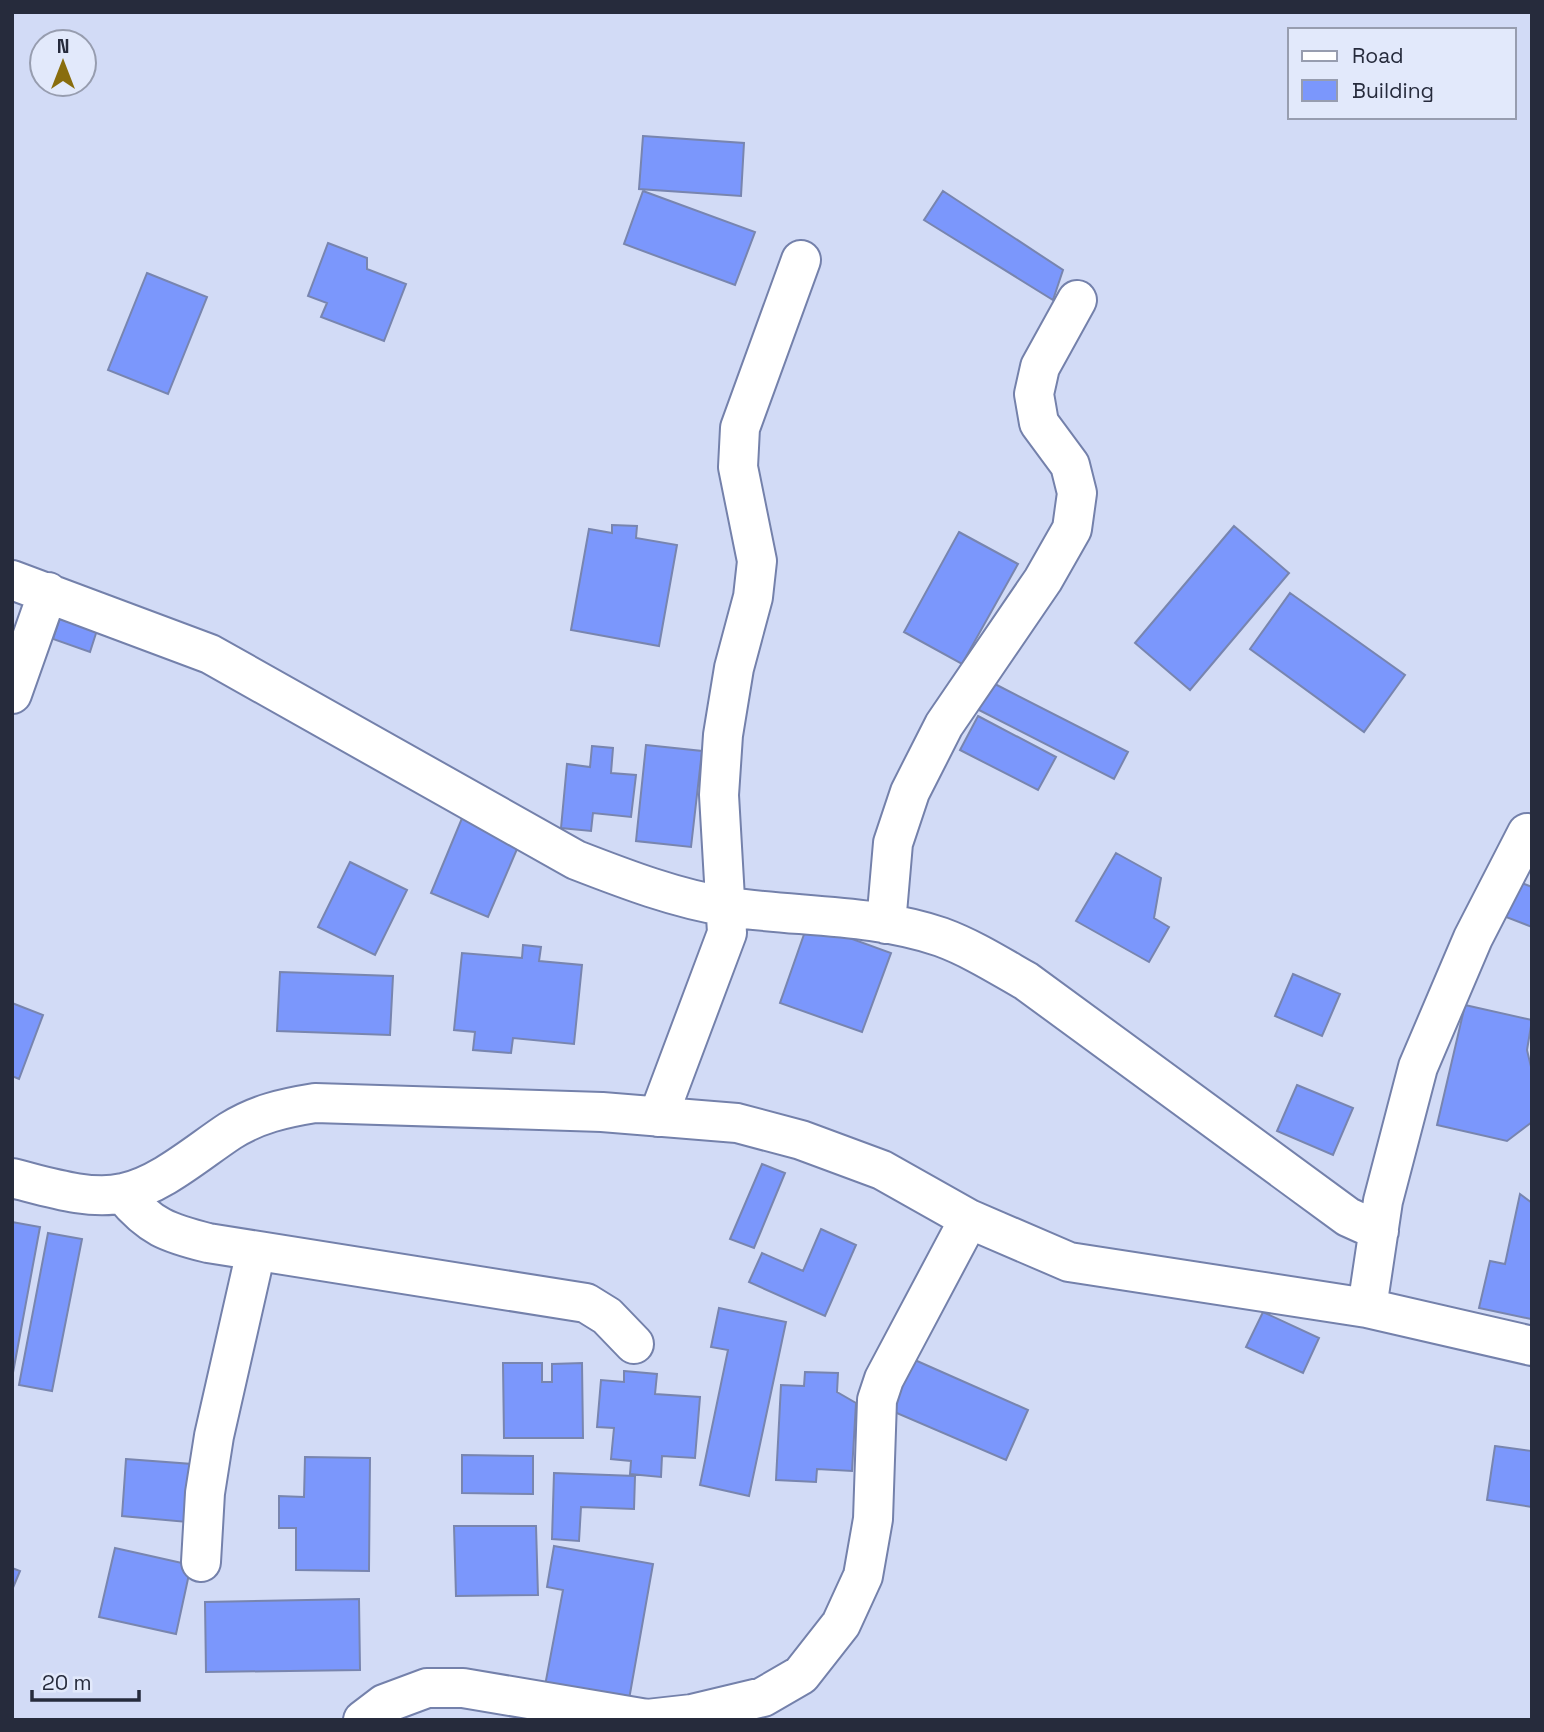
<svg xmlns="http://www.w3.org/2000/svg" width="1544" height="1732" viewBox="0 0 1544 1732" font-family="'Space Grotesk',sans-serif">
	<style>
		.building { fill: #7b97fc; stroke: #7885af; stroke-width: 2 }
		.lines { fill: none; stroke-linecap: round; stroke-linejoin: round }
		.minor-casing { stroke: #7481ab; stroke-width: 42 }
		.minor { stroke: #fff; stroke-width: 38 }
	</style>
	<rect width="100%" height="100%" fill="#d2dbf6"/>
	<path class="building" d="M643 136 744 143 741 196 639 189Z
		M643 191 755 232 735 285 624 244Z
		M943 191 1063 270 1053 300 924 220Z
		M328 243 367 258V269L406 284 384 341 321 317 327 303 308 296Z
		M147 273 207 297 168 394 108 370Z
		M612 525 637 526 636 538 677 545 659 646 571 630 589 529 612 533Z
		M1234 526 1289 573 1190 690 1135 643Z
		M959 532 1018 564 962 664 904 632Z
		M1290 593 1405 675 1364 732 1250 649Z
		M62 612 99 624 90 652 53 639Z
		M991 682 1128 752 1114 779 977 709Z
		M978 716 1056 757 1038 790 960 750Z
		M646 745 702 751 691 847 636 841Z
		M592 746 613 748 611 773 636 775 631 817 593 813 591 831 561 828 567 764 590 767Z
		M465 811 523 835 488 917 431 893Z
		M1116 853 1161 878 1154 918 1169 927 1149 962 1076 921Z
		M350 862 407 890 375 955 318 927Z
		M1519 882 1532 887V927L1506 917Z
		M808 923 891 953 862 1032 780 1003Z
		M523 945 541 947 539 961 582 965 574 1044 513 1038 511 1053 473 1050 475 1032 454 1030 462 953 522 958Z
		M280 972 393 976 390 1035 277 1031Z
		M1293 974 1340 994 1322 1036 1275 1016Z
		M12 1003 43 1015 19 1079 12 1076Z
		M1465 1005 1532 1020 1527 1050 1532 1071V1122L1507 1141 1437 1125Z
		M1297 1085 1353 1108 1333 1155 1277 1131Z
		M762 1164 785 1173 754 1248 730 1239Z
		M1520 1194 1532 1203 1531 1319 1479 1308 1490 1261 1505 1264Z
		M12 1222 40 1227 12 1378Z
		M821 1229 856 1245 825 1316 749 1282 762 1253 803 1271Z
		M48 1233 82 1239 52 1391 19 1385Z
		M719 1308 786 1322 749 1496 700 1485 728 1350 711 1347Z
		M1263 1312 1319 1338 1303 1373 1246 1347Z
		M908 1357 1028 1410 1006 1460 885 1408Z
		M503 1363H542V1382H552V1364L582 1363 583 1438H504Z
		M624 1371 657 1374 655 1394 700 1397 695 1458 662 1456 661 1477 630 1474 631 1461 611 1459 614 1428 597 1427 601 1380 624 1382Z
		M805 1372 838 1373 837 1392 856 1403 852 1471 817 1469 816 1482 776 1480 781 1385 804 1386Z
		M1495 1446 1532 1451V1507L1487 1500Z
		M462 1455 533 1456V1494L462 1493Z
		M305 1457 370 1458 369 1571 296 1570V1528H279V1496L304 1497Z
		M126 1459 192 1464 187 1522 122 1516Z
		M554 1473 635 1476 634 1509 581 1507 579 1541 552 1539Z
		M454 1526H536L538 1595 456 1596Z
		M554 1546 653 1564 628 1705 544 1691 563 1590 547 1587Z
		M115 1548 191 1565 176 1634 99 1617Z
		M12 1568 20 1571 12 1590Z
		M359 1599 360 1670 206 1672 205 1602Z"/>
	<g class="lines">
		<defs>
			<path id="minor" d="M12 580 210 654 576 860C625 879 677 899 729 907 798 917 874 914 941 937 971 948 998 965 1026 981L1348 1217 1379 1231
				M12 694 48 592
				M886 924 893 843 910 792 944 725 1043 580 1072 529 1077 493 1070 465 1039 423 1034 394 1040 367 1077 300
				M658 1117 727 933 719 795 723 735 734 668 753 597 757 561 738 467 740 428 801 260
				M12 1178C45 1186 90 1201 123 1193 161 1185 198 1152 230 1131 257 1114 284 1108 315 1103L602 1112 737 1123 801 1140 882 1170 969 1219 1069 1262 1367 1308 1532 1346
				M123 1194C150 1227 168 1233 208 1243L586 1303 607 1316 634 1344
				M1367 1308 1383 1201 1418 1067 1473 938 1527 833
				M201 1562 205 1493 214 1436 256 1251
				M363 1720 384 1704 427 1688H463L647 1719 692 1714 763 1697 801 1675 841 1624 863 1576 873 1519 877 1400 884 1379 969 1219"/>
		</defs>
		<use href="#minor" class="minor-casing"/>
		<use href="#minor" class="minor"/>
	</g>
	<rect width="1544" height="1732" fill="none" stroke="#262b3c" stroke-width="28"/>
	<rect x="1288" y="28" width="228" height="91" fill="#e2e9fb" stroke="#979daf" stroke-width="2"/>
	<rect x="1302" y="51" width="35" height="10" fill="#ffffff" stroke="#979daf" stroke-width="2"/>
	<text x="1352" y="63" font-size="21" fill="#262b3c">Road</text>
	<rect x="1302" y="80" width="35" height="21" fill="#7b97fc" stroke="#979daf" stroke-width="2"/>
	<text x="1352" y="98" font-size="21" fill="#262b3c">Building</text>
	<g transform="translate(63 63)"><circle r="33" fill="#e2e9fb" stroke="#979daf" stroke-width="2"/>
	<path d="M0-5L12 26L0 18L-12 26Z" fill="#896d0d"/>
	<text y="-10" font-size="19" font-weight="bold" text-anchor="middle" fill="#262b3c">N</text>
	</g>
	<path d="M32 1690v10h107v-10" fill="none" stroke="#262b3c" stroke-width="3.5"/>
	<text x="42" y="1690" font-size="21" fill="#262b3c" stroke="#e2e9fb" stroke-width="5" paint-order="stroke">20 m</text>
</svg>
